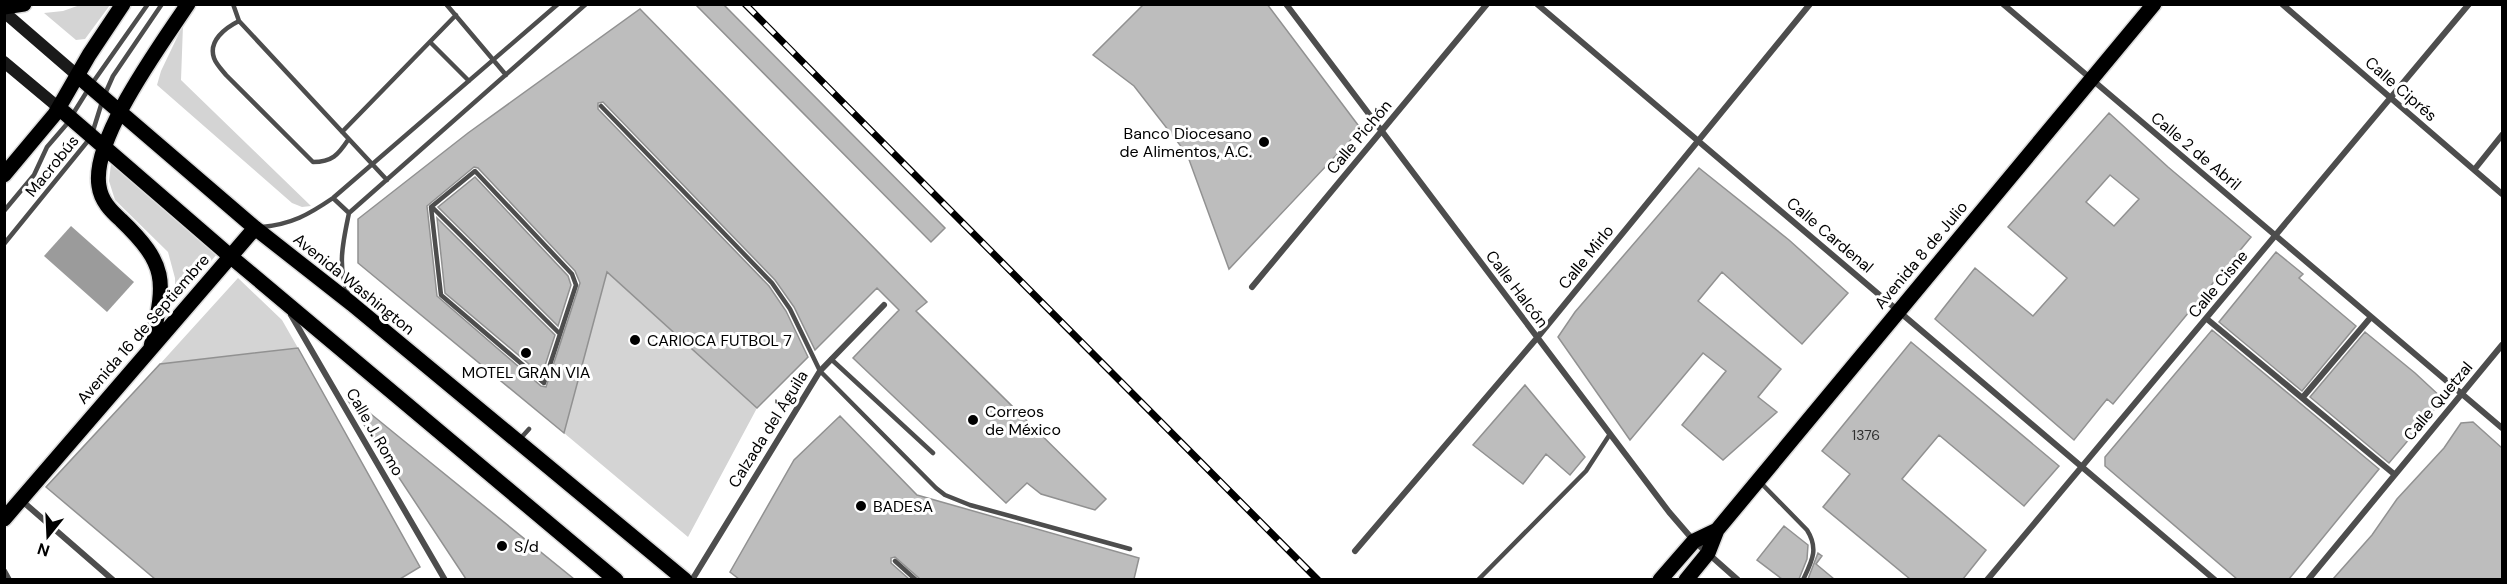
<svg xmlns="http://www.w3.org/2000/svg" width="2507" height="584" viewBox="0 0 2507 584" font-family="'DM Sans',sans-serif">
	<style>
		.green { fill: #d4d4d4 }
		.water { fill: #9b9b9b }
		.building { fill: #bdbdbd; stroke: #919191; stroke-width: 1.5; fill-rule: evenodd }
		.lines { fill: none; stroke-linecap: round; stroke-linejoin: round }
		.primary-casing { stroke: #dbdbdb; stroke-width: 18 }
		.lane { stroke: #4d4d4d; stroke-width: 4.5 }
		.street { stroke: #4d4d4d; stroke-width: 6 }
		.secondary { stroke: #1a1a1a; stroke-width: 12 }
		.primary { stroke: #000; stroke-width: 15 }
		.rail-casing { stroke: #000; stroke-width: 7 }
		.rail { stroke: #fff; stroke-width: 4.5; stroke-dasharray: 14; stroke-linecap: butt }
		.poi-dot { fill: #000; stroke: #fff; stroke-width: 2 }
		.labels { text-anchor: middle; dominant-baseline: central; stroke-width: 6; stroke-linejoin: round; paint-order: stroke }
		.number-label { font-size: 14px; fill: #2f2f2f }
		.street-label { font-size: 16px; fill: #000; stroke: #fff }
		.poi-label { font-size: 16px; fill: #000; stroke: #fff; text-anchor: start }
	</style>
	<rect width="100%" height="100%" fill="#fff"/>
	<path class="green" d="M80 5H110L85 39 76 40 44 13 63 11Z
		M183 25 181 80 311 206 302 207 292 203 157 85 161 71Z
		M111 164 217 254 175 304V278L168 252 115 200 109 181Z
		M607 272 757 408 688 537 564 433Z
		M238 278 282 320 298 348 160 364Z"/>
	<path class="water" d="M71 226 134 282 107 312 44 256Z"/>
	<path class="building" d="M695 4H723L945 228 931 242Z
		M1144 4H1267L1361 129 1229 269 1187 154 1134 86 1093 55Z
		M640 9 927 302 916 311 1106 499 1095 510 1041 494 1027 483 1006 503 853 358 899 310 877 288 815 350 794 307 775 280 603 102 598 103V109L769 286 786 311 808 357 757 408 607 272 564 433 358 263V219L468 133ZM474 167 478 168 575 271 580 283 546 387 541 386 437 296 427 206Z
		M2109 113 2168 167 2251 237 2113 404 2107 399 2074 440 1935 319 1975 268 2033 316 2067 278 2008 227ZM2110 175 2139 199 2114 226 2086 202Z
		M1699 168 1789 240 1848 293 1802 344 1722 272 1698 301 1781 369 1758 397 1777 412 1723 460 1682 425 1726 371 1703 353 1630 440 1558 337 1575 312Z
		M475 177 568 276 571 285 558 326 438 207Z
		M437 218 555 335 542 375 445 293Z
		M2276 252 2303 274 2299 278 2356 326 2302 391 2219 322Z
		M2212 330 2379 469 2289 579H2237L2105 466V457Z
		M2365 332 2415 373 2443 399 2389 463 2310 397Z
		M1911 342 2059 466 2024 506 1939 435 1902 479 1986 550 1963 579H1910L1823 507 1850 474 1822 451Z
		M298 348 420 567 400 579H155L46 487 160 364Z
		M1525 385 1585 457 1570 475 1546 454 1523 484 1473 445Z
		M350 397 404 441 574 579H466L347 399Z
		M840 416 917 495 1139 558 1134 579H920L895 557 891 558V563L909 579H739L730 572 794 460Z
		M2473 422 2502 448V579H2333L2372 535 2397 499 2444 448 2461 423Z
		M1784 526 1808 545 1807 559 1799 579H1782L1757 560Z
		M1818 553 1822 556 1816 564 1834 579H1808Z"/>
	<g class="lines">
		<defs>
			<path id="primary" d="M4 7 24 4
				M78 76 255 228 352 304 685 580
				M59 108 230 256 616 580
				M4 175 55 114 89 55 123 4
				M151 347C164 283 171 268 121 220 111 211 101 201 99 186 91 139 161 45 188 4
				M4 519 255 228
				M1660 580 1694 541 1717 530
				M1686 580 1708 553 1717 530 2154 4"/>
		</defs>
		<use href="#primary" class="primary-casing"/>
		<path class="lane" d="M233 4 239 21 387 180
			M446 4 506 75
			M239 21C225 28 208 41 214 58 216 64 222 70 226 75L313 162C332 162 338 155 348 140
			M430 42 469 81
			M105 94 113 76 162 4
			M601 106 772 283 790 309 820 371 936 488 945 495 970 505 1130 549
			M342 132 456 15
			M475 171 572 274 576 285 544 383 441 295 431 207Z
			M333 198 349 213
			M432 207 560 334
			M4 211 34 175 47 147 66 125 91 85 148 4
			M349 213 586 4
			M262 227C292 224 308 215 333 198L558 4
			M4 244 87 142 92 134 102 102
			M348 294C337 266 343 242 349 213
			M831 359 933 453
			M520 439 529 429
			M1760 482 1807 530C1819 549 1812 561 1803 580
			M895 561 916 580
			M1478 580 1586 471 1610 434"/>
		<path class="street" d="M1286 4 1669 512 1694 541 1738 580
			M1537 4 2215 580
			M2003 4 2502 428
			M2282 4 2502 194
			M2474 170 2502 135
			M1252 287 1487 4
			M291 315 445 580
			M2207 319 2394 474
			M2303 397 2371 317
			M21 500 113 580
			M1355 551 1537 338 1810 4
			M4 571 9 580
			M692 580 820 371 884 305
			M1987 580 2469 4
			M2308 580 2502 345"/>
		<path class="secondary" d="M4 12 78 76
			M4 62 59 108"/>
		<use href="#primary" class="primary"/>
		<defs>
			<path id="rail" d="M745 4 1318 580"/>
		</defs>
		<use href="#rail" class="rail-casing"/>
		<use href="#rail" class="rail"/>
	</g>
	<g class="poi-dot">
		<circle cx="1264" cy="142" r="6"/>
		<circle cx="635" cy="340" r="6"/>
		<circle cx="526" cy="353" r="6"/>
		<circle cx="973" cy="420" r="6"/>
		<circle cx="861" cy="506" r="6"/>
		<circle cx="502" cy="546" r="6"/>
	</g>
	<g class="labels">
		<g class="number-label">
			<text x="1866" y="435">1376</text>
		</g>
		<g class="street-label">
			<text transform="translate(2401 89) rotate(41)">Calle Ciprés</text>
			<text transform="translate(1359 137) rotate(-50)">Calle Pichón</text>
			<text transform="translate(2196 151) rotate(40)">Calle 2 de Abril</text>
			<text transform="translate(52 166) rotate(-51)">Macrobús</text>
			<text transform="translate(1830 235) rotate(40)">Calle Cardenal</text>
			<text transform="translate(1921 255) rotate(-50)">Avenida 8 de Julio</text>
			<text transform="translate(1586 257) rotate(-51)">Calle Mirlo</text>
			<text transform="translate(354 284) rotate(39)">Avenida Washington</text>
			<text transform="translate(2218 284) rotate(-50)">Calle Cisne</text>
			<text transform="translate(1517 289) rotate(53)">Calle Halcón</text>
			<text transform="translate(143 329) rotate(-49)">Avenida 16 de Septiembre</text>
			<text transform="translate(2438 401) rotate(-50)">Calle Quetzal</text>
			<text transform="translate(768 429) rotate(-58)">Calzada del Águila</text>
			<text transform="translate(375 432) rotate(60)">Calle J. Romo</text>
		</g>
		<g class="poi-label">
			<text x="1252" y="133" text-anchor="end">Banco Diocesano<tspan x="1252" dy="18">de Alimentos, A.C.</tspan></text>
			<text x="647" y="340">CARIOCA FUTBOL 7</text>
			<text x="526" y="372" text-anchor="middle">MOTEL GRAN VIA</text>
			<text x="985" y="411">Correos<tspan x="985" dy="18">de México</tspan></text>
			<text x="873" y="506">BADESA</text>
			<text x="514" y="546">S/d</text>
		</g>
	</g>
	<rect width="2507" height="584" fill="none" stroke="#000000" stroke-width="12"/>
	<g transform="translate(48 536) rotate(198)" stroke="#ffffff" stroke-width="4.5" paint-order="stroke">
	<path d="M0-4.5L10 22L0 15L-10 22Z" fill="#000000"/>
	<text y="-9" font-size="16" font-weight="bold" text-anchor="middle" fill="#000000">N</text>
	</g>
</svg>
